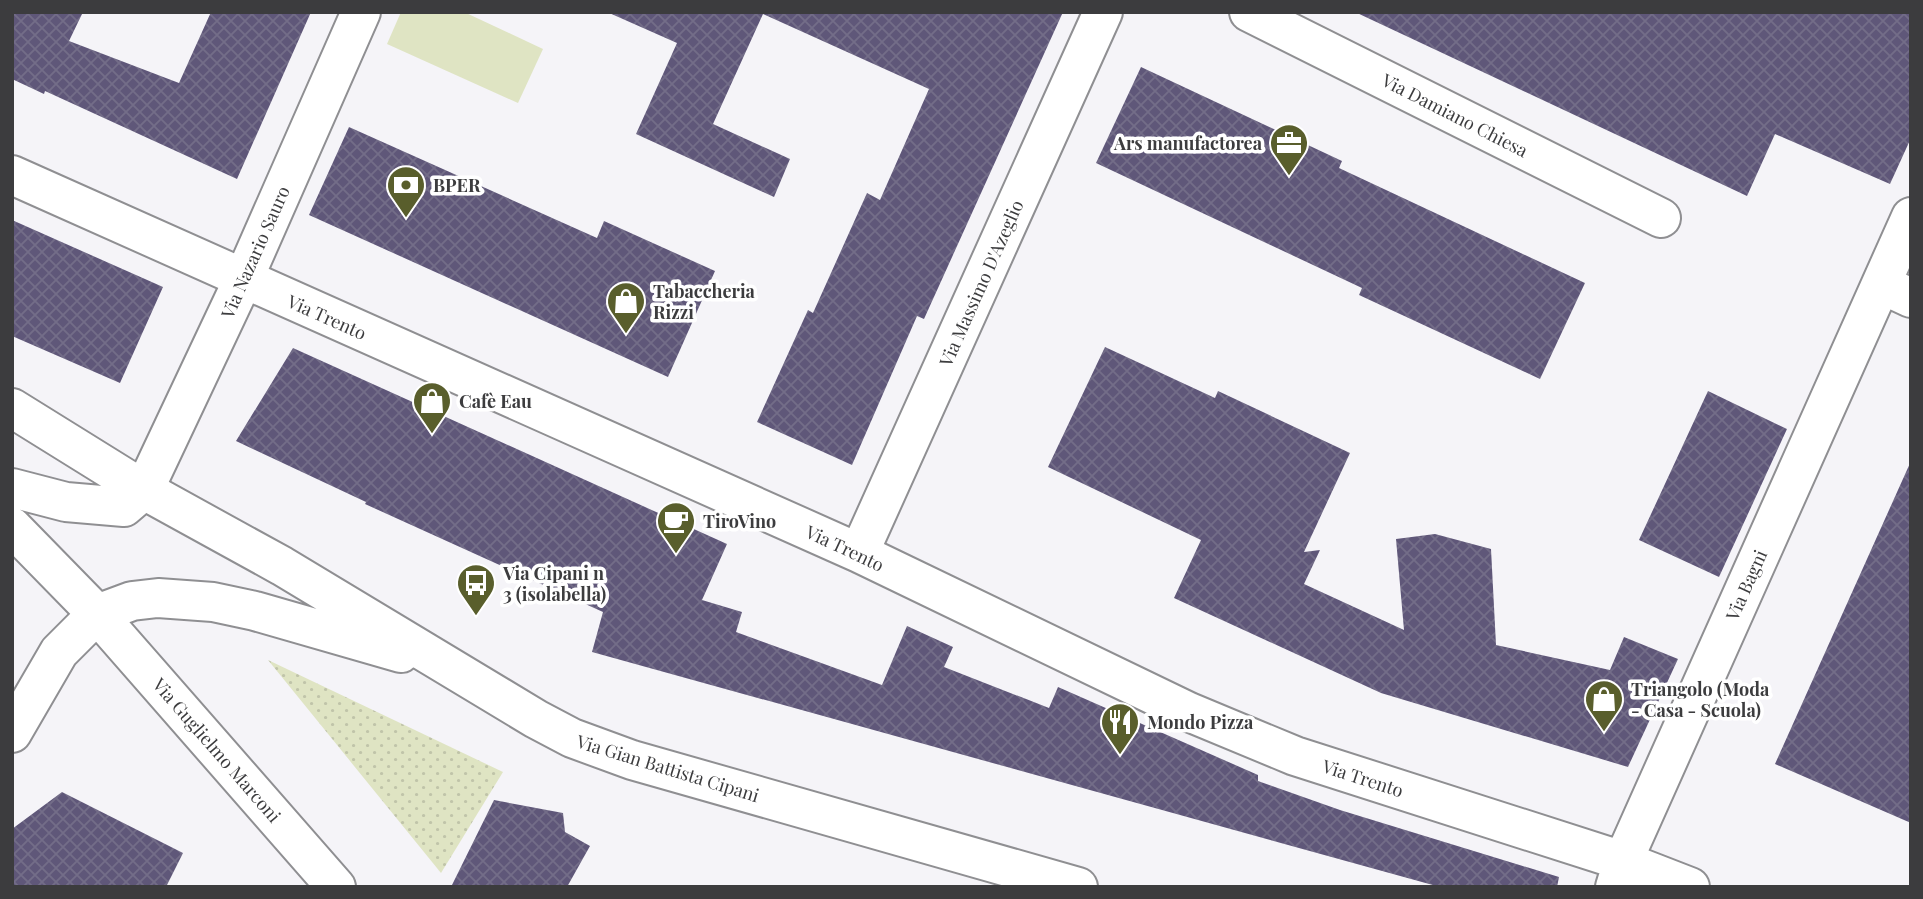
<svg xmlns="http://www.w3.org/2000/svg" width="1923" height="899" viewBox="0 0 1923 899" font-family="'Playfair Display',serif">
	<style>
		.grass { fill: url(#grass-dots) }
		.park { fill: #dfe4c3 }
		.building { fill: url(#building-cross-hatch) }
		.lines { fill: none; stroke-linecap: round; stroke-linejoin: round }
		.minor-casing { stroke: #8f8f92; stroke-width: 42 }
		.major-casing { stroke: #8f8f92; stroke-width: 42 }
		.minor { stroke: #fff; stroke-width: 38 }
		.major { stroke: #fff; stroke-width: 38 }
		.labels { text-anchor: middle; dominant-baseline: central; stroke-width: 7; stroke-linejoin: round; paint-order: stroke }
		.street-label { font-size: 18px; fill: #3c3c3e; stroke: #fff }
		.poi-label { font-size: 18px; font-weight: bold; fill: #3c3c3e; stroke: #fff; text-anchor: start }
	</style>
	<defs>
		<pattern id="grass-dots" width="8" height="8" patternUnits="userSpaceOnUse" patternTransform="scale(1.75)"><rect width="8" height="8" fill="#dfe4c3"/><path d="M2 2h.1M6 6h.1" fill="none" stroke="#c0c4a9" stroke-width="1.8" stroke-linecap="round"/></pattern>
		<pattern id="building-cross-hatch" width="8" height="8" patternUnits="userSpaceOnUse" patternTransform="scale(1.75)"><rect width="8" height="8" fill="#5f5779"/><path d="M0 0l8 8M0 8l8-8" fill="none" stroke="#736d88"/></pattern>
	</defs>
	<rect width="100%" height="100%" fill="#f5f4f8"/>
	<path class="grass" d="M268 660 503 772 441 873Z"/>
	<path class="park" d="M401 12H464L543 49 518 103 387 44Z"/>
	<path class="building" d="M12 12H83L69 41 179 83 211 12H311L237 179 45 91 44 94 12 79Z
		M607 12H1063L924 319 917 316 852 465 757 422 808 310 813 313 867 193 880 200 929 89 763 14 713 124 790 159 774 197 636 134 677 43Z
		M1355 12H1911V138L1890 184 1775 134 1747 196Z
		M1141 67 1342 161 1339 168 1585 283 1540 379 1359 295 1362 288 1096 163Z
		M349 127 597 238 604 221 715 271 668 377 309 215Z
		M12 220 163 287 120 383 12 336Z
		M1105 347 1215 398 1218 391 1350 453 1304 552 1320 550 1304 584 1404 630 1396 539 1435 534 1491 549 1496 645 1610 670 1624 637 1678 659 1628 767 1381 693 1174 598 1201 540 1048 467Z
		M293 348 727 544 702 600 742 612 736 632 882 685 907 626 953 647 944 667 1049 708 1058 687 1258 775V781L1340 810 1559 877 1557 887H1440L592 652 603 612 365 504 366 502 236 441Z
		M1708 391 1787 429 1719 577 1639 540Z
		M1911 461V823L1775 764Z
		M62 792 183 853 166 887H12V829Z
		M494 800 563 813 565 832 590 846 567 887H451Z"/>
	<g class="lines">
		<defs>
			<path id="minor" d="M1249 12 1661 218
				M12 175 859 553 1189 712 1295 756 1623 861 1690 887
				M1881 284 1911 298
				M144 490 243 280 361 12
				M859 553 1103 12
				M12 733 59 652 97 614
				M1615 887 1623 861 1911 217"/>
			<path id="major" d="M12 408 144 490 282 566 536 719 572 738 632 760 1078 887
				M12 488 66 502 124 507 144 490
				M12 527 97 614 336 887
				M97 614 132 601 158 598 213 602 255 611 401 653"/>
		</defs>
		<use href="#minor" class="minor-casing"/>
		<use href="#major" class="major-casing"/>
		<use href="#minor" class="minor"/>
		<use href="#major" class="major"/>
	</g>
	<defs>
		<symbol id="office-pin" viewBox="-11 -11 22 30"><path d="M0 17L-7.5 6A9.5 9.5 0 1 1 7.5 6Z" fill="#595e2c" stroke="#fff"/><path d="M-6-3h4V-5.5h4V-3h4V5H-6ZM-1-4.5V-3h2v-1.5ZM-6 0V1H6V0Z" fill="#fff"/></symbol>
		<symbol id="bank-pin" viewBox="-11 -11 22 30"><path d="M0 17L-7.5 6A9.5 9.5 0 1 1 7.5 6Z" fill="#595e2c" stroke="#fff"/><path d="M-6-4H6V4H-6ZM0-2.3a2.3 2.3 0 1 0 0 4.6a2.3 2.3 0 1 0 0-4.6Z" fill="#fff"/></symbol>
		<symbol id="shop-pin" viewBox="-11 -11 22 30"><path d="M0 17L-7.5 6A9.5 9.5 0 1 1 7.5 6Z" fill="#595e2c" stroke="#fff"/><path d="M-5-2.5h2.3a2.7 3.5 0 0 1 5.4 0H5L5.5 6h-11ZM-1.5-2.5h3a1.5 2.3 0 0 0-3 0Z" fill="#fff"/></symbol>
		<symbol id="cafe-pin" viewBox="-11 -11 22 30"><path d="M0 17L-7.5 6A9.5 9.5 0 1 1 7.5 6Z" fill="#595e2c" stroke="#fff"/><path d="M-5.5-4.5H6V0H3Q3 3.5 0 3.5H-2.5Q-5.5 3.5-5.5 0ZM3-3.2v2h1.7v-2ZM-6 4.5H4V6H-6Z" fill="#fff"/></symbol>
		<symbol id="bus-pin" viewBox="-11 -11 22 30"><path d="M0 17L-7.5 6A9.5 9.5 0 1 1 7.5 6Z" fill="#595e2c" stroke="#fff"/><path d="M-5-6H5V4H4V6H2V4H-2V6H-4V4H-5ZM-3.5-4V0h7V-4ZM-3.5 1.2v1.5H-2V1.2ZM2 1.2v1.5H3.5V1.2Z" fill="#fff"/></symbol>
		<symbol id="restaurant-pin" viewBox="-11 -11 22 30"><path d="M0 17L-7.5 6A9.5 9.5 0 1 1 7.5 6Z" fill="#595e2c" stroke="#fff"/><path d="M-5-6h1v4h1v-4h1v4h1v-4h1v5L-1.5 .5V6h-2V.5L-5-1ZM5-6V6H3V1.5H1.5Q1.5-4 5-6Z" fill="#fff"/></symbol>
	</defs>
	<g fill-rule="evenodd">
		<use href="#office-pin" x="1267" y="121" width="44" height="60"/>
		<use href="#bank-pin" x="384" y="163" width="44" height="60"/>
		<use href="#shop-pin" x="604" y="279" width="44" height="60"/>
		<use href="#shop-pin" x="410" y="379" width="44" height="60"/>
		<use href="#cafe-pin" x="654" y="499" width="44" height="60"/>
		<use href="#bus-pin" x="454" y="561" width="44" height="60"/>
		<use href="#shop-pin" x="1582" y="677" width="44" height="60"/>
		<use href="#restaurant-pin" x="1098" y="700" width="44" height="60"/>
	</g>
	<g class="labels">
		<g class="street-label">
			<text transform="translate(1455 115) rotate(27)">Via Damiano Chiesa</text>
			<text transform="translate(255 252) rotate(-66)">Via Nazario Sauro</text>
			<text transform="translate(981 283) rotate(-66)">Via Massimo D'Azeglio</text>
			<text transform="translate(327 317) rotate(24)">Via Trento</text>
			<text transform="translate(845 548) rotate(25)">Via Trento</text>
			<text transform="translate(1746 585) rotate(-66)">Via Bagni</text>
			<text transform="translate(217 750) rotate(49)">Via Guglielmo Marconi</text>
			<text transform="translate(668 768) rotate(17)">Via Gian Battista Cipani</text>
			<text transform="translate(1363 778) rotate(18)">Via Trento</text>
		</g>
		<g class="poi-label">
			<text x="1262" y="143" text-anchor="end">Ars manufactorea</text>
			<text x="433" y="185">BPER</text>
			<text x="653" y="291">Tabaccheria<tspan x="653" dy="21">Rizzi</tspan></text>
			<text x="459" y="401">Cafè Eau</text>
			<text x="703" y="521">TiroVino</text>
			<text x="503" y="573">Via Cipani n<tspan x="503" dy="21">3 (isolabella)</tspan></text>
			<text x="1631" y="689">Triangolo (Moda<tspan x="1631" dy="21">- Casa - Scuola)</tspan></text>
			<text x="1147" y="722">Mondo Pizza</text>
		</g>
	</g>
	<rect width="1923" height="899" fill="none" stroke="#3c3c3e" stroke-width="28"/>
</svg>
